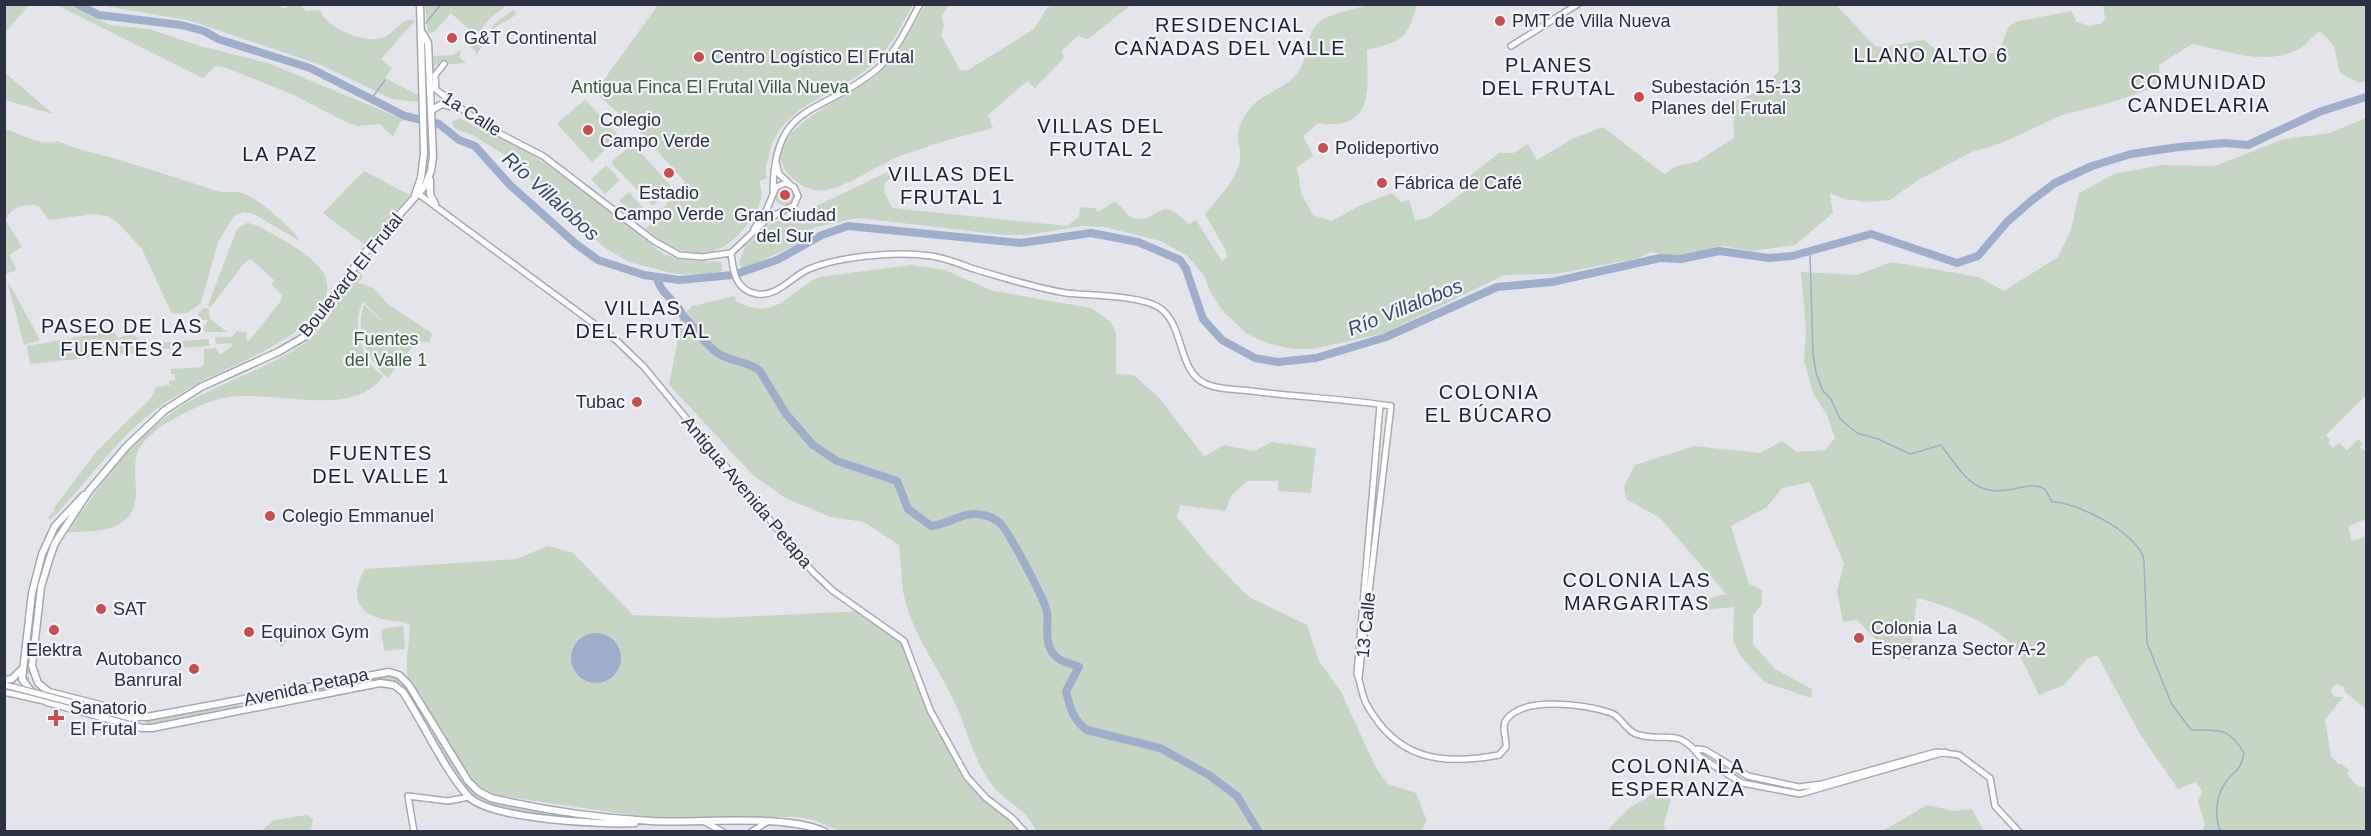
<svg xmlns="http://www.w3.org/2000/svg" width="2371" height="836" viewBox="0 0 2371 836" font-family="Helvetica,sans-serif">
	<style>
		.green { fill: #c6d5c4 }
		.water { fill: #9faeca }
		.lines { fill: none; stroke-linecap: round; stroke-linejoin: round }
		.stream { stroke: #9faeca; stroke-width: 1.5 }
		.river { stroke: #9faeca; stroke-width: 8 }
		.primary-tunnel { stroke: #bec1c9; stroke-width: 6; stroke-dasharray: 6 3; stroke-linecap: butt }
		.secondary-casing { stroke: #a8abb5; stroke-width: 8 }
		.primary-casing { stroke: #a3a8b6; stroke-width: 9 }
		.secondary { stroke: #fff; stroke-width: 5 }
		.primary { stroke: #fff; stroke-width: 6 }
		.secondary-bridge-casing { stroke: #a8abb5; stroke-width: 8; stroke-linecap: butt }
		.secondary-bridge { stroke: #fff; stroke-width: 5 }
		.poi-dot { fill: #cc4c4e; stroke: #f3f4f8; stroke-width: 2 }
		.labels { text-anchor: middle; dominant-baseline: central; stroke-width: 4.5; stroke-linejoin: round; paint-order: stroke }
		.poi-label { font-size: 18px; fill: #2b3143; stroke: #f3f4f8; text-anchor: start }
		.park-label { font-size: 18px; fill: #3b5e39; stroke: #f3f4f8 }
		.street-label { font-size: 18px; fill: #2b3143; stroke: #f3f4f8 }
		.neighbourhood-label { font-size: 20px; letter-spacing: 1.5px; fill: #1d2234; stroke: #f3f4f8 }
		.water-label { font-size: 20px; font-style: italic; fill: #364a76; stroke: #f3f4f8 }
	</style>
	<rect width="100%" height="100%" fill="#e3e5eb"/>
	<path class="green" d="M5 4 29 5 5 33 4 5Z
		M1368 4 1417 5C1407 41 1401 41 1367 50 1368 89 1374 132 1318 123L1303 136 1313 156 1297 167 1301 193 1313 215 1332 221 1361 205 1392 193 1401 202 1409 200 1415 220 1428 218 1464 192 1462 182 1499 153H1513L1528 144 1537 160 1574 138 1603 127 1664 174 1677 166 1696 162 1734 138 1733 102 1759 91 1779 71 1777 5H1836L1875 46 1884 47 1924 40 1950 61 1999 52 2008 28 2015 22 2071 11 2077 22 2090 26 2102 23 2105 18 2103 5H2366V81L2359 83 2340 73 2334 46 2320 31C2312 36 2306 46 2299 49 2263 67 2227 50 2192 44L2159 65V86L2106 104 2062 115 1999 144 1972 152 1920 179 1890 200 1867 202 1844 199 1830 193 1833 213 1795 245 1752 251 1723 246 1677 257 1651 252 1639 258 1556 274 1504 275 1385 333 1313 349H1293L1270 344 1247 334 1222 310 1212 295 1203 274 1187 256 1161 241 1104 227 1082 226 1028 235H1003L859 218 816 227 807 232 797 244 747 268 741 267 739 262 746 245 768 225 810 209 894 169 892 177 885 182 884 191 892 208 1067 226 1079 217 1080 207 1095 208 1098 212 1114 202C1123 205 1126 218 1137 219 1161 220 1158 194 1189 224L1196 220 1222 261 1227 257 1226 251 1205 214C1217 199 1233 184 1239 165 1244 146 1231 138 1244 117 1256 95 1277 93 1293 78 1311 61 1302 40 1317 24 1328 13 1353 11 1368 4Z
		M57 5H70L110 25 150 29 196 45 268 63 405 120 400 122 393 137 380 124 358 126 348 123 294 95 224 67 216 66 203 78Z
		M279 5 284 9 288 5 299 4 306 11 320 10C327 29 366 45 385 37 397 32 401 16 415 21L381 59 392 68 385 78 418 95V102L392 99 321 65 191 21 100 5Z
		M425 5V4L507 5 490 18 476 36 451 13 434 32 428 33Z
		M658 5V4L913 5C901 26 891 48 872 65 839 95 779 104 769 156 767 163 764 171 767 178L759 181C765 196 760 206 751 219 721 264 685 262 646 229L685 182 645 137 595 92Z
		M925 5H949L942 16 944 26 941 35 960 70H968L1034 29 1047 8 1052 5H1131L1088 39 1078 36 1062 50 1064 58 1035 88 1027 81 988 115 993 128C959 137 925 146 893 159 872 169 849 185 827 190 816 192 805 188 797 182 738 137 856 96 876 75 897 54 911 31 925 5Z
		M514 10 516 15 497 26 476 55 475 50 470 47 500 19Z
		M461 50 459 57 466 63 434 65 433 56 453 55Z
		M4 72 53 114 5 100Z
		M585 99 619 136 592 162 557 124Z
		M459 118 528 152 590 195 662 253C683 263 700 260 722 262V271L701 275 675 274 629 262 605 248 542 192 508 157 474 136 454 128 452 122Z
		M2366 118V395L2326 435 2330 440 2328 443 2333 448 2339 443 2347 450 2358 439 2363 444 2360 447 2366 452V519L2348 526 2352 541 2366 536V709L2345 692 2343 686 2336 684 2332 688 2331 693 2335 697H2343L2325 720 2331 756 2339 765 2341 764 2349 770 2347 774 2358 787H2366V831H2202L2205 824 2198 802 2202 791 2196 782 2178 789 2140 734 2097 655 2087 659 2064 685 2039 695C2029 676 2020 649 2002 636 1981 619 1943 604 1917 598L1910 660 1890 654 1857 620 1843 622 1837 591 1844 564 1810 482 1782 488 1767 507 1731 526 1749 584 1762 590V604L1753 615V644L1775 669 1812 689 1811 698 1764 682 1741 657 1733 641 1734 607 1699 611 1704 600 1726 594 1660 518 1626 499 1624 486 1635 465 1694 446 1760 453 1782 441 1797 452 1825 450 1835 438 1827 415 1813 393 1804 360 1806 328 1801 272 1857 275 1891 262 1979 277 2004 291 2058 257 2071 230 2079 193 2114 174 2162 165 2215 166 2284 139 2330 133Z
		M5 129C21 134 41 147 58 141 78 150 99 154 120 160 153 170 185 181 217 191 226 194 236 190 245 194 261 201 291 227 301 242L254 214 243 212 234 216 218 242 201 303 188 313 172 314 142 249 118 223 107 216 93 214 49 220 39 206C27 203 9 207 6 221L22 247 9 255 17 270 5 274Z
		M633 144 671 186V190L653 206 612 164 613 160Z
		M606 165 620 180 605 194 591 179Z
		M364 171 410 195 365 245 323 213Z
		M775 196a10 10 0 1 1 20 0a10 10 0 1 1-20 0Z
		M629 192 647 212 637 221 619 200Z
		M247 223C260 224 299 249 310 258 374 311 244 360 208 378 189 388 171 398 154 411 114 441 85 486 50 520L48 517 55 511 53 509 97 451 151 398 156 387 170 385 169 381 175 380V374H171V369L202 367 204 362V349L216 348 220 355 232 346 231 343 216 344 215 337H232L237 331 247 333 246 340 249 341 281 301 282 296 272 285 274 280 251 259 246 261 210 308 208 305 237 229Z
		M911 265 945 270 993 291 1091 308 1110 321 1116 333V374L1134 375 1159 398 1204 456 1224 445 1254 451 1272 442 1316 448 1311 493 1278 491V481H1247L1232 495 1225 511 1180 505 1177 517 1209 556 1249 597 1307 625 1319 661 1341 692 1376 768 1388 784 1416 793 1427 821 1421 831H1036C1028 810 1007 803 993 786 973 761 967 727 953 699 936 664 910 630 903 591 901 576 901 560 899 545L864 522 831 517 785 498 753 475 669 385 677 344 676 324 692 306 735 296 736 301C775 323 788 292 819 277Z
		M358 269 363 277 358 283 374 288 389 305 430 332 432 335 429 342 409 341 414 345 388 378C367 360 354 332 364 305L392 330 363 302C350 323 364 364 383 376 350 424 262 383 213 401 191 408 148 429 138 451 129 473 146 504 124 521 107 534 86 530 67 533 100 485 138 430 190 401 229 379 278 365 312 337 331 320 342 290 358 269Z
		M8 284 10 285 40 340 24 345Z
		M203 308 209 309 210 319 227 332H206L203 329 208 320H202L198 314Z
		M113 331 118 338 130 334C140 338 143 342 144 352L30 364 27 346 100 333 104 335Z
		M209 339V346L146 350 145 344Z
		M548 546 573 553 633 615 716 618 864 611 905 645 931 710 967 777 1025 831H840L814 820 798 817H645L494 795 472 781 408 679C404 661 410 643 410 625 401 620 392 622 383 619 354 613 351 592 365 569L516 559Z
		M275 626 290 637 282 647 268 635Z
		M403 626 405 649 384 651 381 629Z
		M392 674 403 680 422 709 417 713 395 683 384 681 360 685 356 680Z
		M354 681 357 686 244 711 242 704Z
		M239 705 240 711 146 726 145 720Z
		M424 712 480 795 613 820C577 821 492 814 466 790L419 715Z
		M1660 790 1672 795 1664 824 1665 831H1607L1629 808Z
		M1927 805 1954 811 1972 809 1984 831H1883Z
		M307 815 313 819 311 831H261L274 820Z"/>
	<path class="water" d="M571 658a25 25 0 1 1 50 0a25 25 0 1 1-50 0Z"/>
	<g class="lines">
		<path class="stream" d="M426 23 441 4
			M372 98 385 80
			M1810 253 1813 354 1816 373 1823 391 1831 399 1840 419 1857 433 1878 439 1910 454 1941 445C1965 476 1974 499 2018 488 2029 486 2035 484 2045 489L2052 502C2076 501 2142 535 2144 561L2147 643 2171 703 2191 730C2219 730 2229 727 2244 753 2239 776 2233 769 2224 785 2216 796 2214 820 2221 832"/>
		<path class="river" d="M77 4 99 15 181 25 204 31 218 39 310 68 405 116 439 124 459 140 475 146 510 185 576 244 598 260 644 275 679 280 733 275 777 260 822 235 848 226 1021 243 1091 233 1138 242 1180 260 1186 269 1203 319 1222 340 1255 358 1278 362 1316 358 1386 337 1497 287 1552 282 1660 258 1681 259 1719 251 1769 258 1792 256 1871 234 1957 263 1978 256 2007 222 2031 201 2055 183 2092 166 2131 154 2179 147 2225 143 2248 145 2319 112 2366 97
			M657 277C659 293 678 302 683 316 695 327 704 343 716 352 729 362 749 361 760 371L786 414 813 445 837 461 897 481 908 509 931 526C949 525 963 510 983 515 989 516 995 519 1000 523 1009 532 1044 598 1047 612 1049 625 1044 640 1052 652 1060 663 1068 662 1079 667L1066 691C1070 708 1073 720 1087 730L1160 748 1209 775 1237 796 1259 832"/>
		<path class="primary-tunnel" d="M4 689 18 692 25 686 35 597"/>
		<defs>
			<path id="secondary" d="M1511 46 1578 4
				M431 86 485 126 543 156 654 241 679 255 702 257 731 253 766 220 794 205 798 196 794 187 786 183 776 187 767 209 754 229
				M436 89 435 75 444 64
				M776 162 779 174 789 183
				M773 191C774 100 821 116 876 70 896 53 907 27 920 4
				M416 192 616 340 644 367 812 571 833 591 904 641 930 710 967 777 986 798 1012 818 1025 832
				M731 253C733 271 735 290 757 294 778 297 792 276 809 269 841 256 897 251 931 256 946 258 960 264 974 269 1005 278 1035 288 1066 293 1091 296 1140 295 1160 308 1185 326 1177 371 1206 384 1219 390 1237 389 1251 391 1298 397 1345 399 1391 406L1359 677
				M1380 405 1357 674C1361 682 1361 695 1367 705 1397 759 1440 766 1499 755L1506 747C1507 739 1501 727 1506 720 1524 695 1587 705 1611 713 1622 717 1625 730 1636 734 1665 744 1677 725 1700 757L1742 783 1800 794 1945 752
				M4 685 13 687
				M4 692 44 701
				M130 718 147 717
				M1697 749 1705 750 1748 776 1799 787 1822 784 1936 752 1959 755 1990 778 1995 806 2019 832
				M705 822 723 832
				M414 832 408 796 448 801 469 797
				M751 832 767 822"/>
			<path id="primary" d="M423 34 428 43 433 157 431 171 425 186 362 256 317 322 304 337 278 352 201 387 165 410 127 446 89 491 55 543 49 560 41 587 32 666 38 683 49 692 147 717 389 672 399 675 409 685 468 781 478 791 491 798C543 810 598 818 651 821 698 824 785 813 825 832
				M432 110 442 104 459 108
				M430 180V194L435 204
				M415 195 421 178 424 153 420 4
				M84 495 55 526 42 554 32 593 22 679 31 691 47 702 142 728H152L380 683 394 685 403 692C424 724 444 770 469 797 491 819 603 825 635 823
				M4 680 12 679 21 670"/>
		</defs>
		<use href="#secondary" class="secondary-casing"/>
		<use href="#primary" class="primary-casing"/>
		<use href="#secondary" class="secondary"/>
		<use href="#primary" class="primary"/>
		<defs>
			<path id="secondary-bridge" d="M13 687 130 718"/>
		</defs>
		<use href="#secondary-bridge" class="secondary-bridge-casing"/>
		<use href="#secondary-bridge" class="secondary-bridge"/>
	</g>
	<g class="poi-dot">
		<circle cx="1500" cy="21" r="6"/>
		<circle cx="452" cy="38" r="6"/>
		<circle cx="699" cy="57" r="6"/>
		<circle cx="1639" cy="97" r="6"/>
		<circle cx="588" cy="130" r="6"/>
		<circle cx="1323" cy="148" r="6"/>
		<circle cx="669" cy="173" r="6"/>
		<circle cx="1382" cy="183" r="6"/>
		<circle cx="785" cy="195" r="6"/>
		<circle cx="637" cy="402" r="6"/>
		<circle cx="270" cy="516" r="6"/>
		<circle cx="101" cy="609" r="6"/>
		<circle cx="54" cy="630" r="6"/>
		<circle cx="249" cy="632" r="6"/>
		<circle cx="1859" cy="638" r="6"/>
		<circle cx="194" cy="669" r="6"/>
		<path d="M53 709h6v6h6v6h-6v6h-6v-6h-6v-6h6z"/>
	</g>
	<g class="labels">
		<g class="poi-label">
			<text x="1512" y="21">PMT de Villa Nueva</text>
			<text x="464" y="38">G&amp;T Continental</text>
			<text x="711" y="57">Centro Logístico El Frutal</text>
			<text x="1651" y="87">Subestación 15-13<tspan x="1651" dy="21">Planes del Frutal</tspan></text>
			<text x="600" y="120">Colegio<tspan x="600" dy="21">Campo Verde</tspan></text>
			<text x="1335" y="148">Polideportivo</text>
			<text x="1394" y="183">Fábrica de Café</text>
			<text x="669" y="193" text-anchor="middle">Estadio<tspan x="669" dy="21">Campo Verde</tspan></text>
			<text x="785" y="215" text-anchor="middle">Gran Ciudad<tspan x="785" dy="21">del Sur</tspan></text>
			<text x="625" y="402" text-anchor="end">Tubac</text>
			<text x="282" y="516">Colegio Emmanuel</text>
			<text x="113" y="609">SAT</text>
			<text x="1871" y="628">Colonia La<tspan x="1871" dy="21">Esperanza Sector A-2</tspan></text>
			<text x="261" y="632">Equinox Gym</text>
			<text x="54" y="650" text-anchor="middle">Elektra</text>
			<text x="182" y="659" text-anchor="end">Autobanco<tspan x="182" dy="21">Banrural</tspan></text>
			<text x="70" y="708">Sanatorio<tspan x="70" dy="21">El Frutal</tspan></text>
		</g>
		<g class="park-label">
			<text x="710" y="87">Antigua Finca El Frutal Villa Nueva</text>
			<text x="386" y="339">Fuentes<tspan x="386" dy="21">del Valle 1</tspan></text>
		</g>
		<g class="street-label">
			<text transform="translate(472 114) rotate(33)">1a Calle</text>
			<text transform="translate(351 275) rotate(-51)">Boulevard El Frutal</text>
			<text transform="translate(747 492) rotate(50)">Antigua Avenida Petapa</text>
			<text transform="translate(1366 625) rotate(-84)">13 Calle</text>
			<text transform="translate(306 687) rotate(-12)">Avenida Petapa</text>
		</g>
		<g class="neighbourhood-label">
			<text x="1230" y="25">RESIDENCIAL<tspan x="1230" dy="23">CAÑADAS DEL VALLE</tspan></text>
			<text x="1931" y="55">LLANO ALTO 6</text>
			<text x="1549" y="65">PLANES<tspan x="1549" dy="23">DEL FRUTAL</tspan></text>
			<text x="2199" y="82">COMUNIDAD<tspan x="2199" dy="23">CANDELARIA</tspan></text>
			<text x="1101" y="126">VILLAS DEL<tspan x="1101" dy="23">FRUTAL 2</tspan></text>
			<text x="280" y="154">LA PAZ</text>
			<text x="952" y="174">VILLAS DEL<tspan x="952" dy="23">FRUTAL 1</tspan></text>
			<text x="643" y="308">VILLAS<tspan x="643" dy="23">DEL FRUTAL</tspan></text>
			<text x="122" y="326">PASEO DE LAS<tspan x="122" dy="23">FUENTES 2</tspan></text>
			<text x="1489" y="392">COLONIA<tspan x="1489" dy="23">EL BÚCARO</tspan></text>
			<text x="381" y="453">FUENTES<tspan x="381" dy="23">DEL VALLE 1</tspan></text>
			<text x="1637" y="580">COLONIA LAS<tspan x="1637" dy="23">MARGARITAS</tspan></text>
			<text x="1678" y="766">COLONIA LA<tspan x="1678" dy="23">ESPERANZA</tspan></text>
		</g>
		<g class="water-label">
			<text transform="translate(551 196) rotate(42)">Río Villalobos</text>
			<text transform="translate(1405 307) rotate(-22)">Río Villalobos</text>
		</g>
	</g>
	<rect width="2371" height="836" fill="none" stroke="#2b3143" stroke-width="12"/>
</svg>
